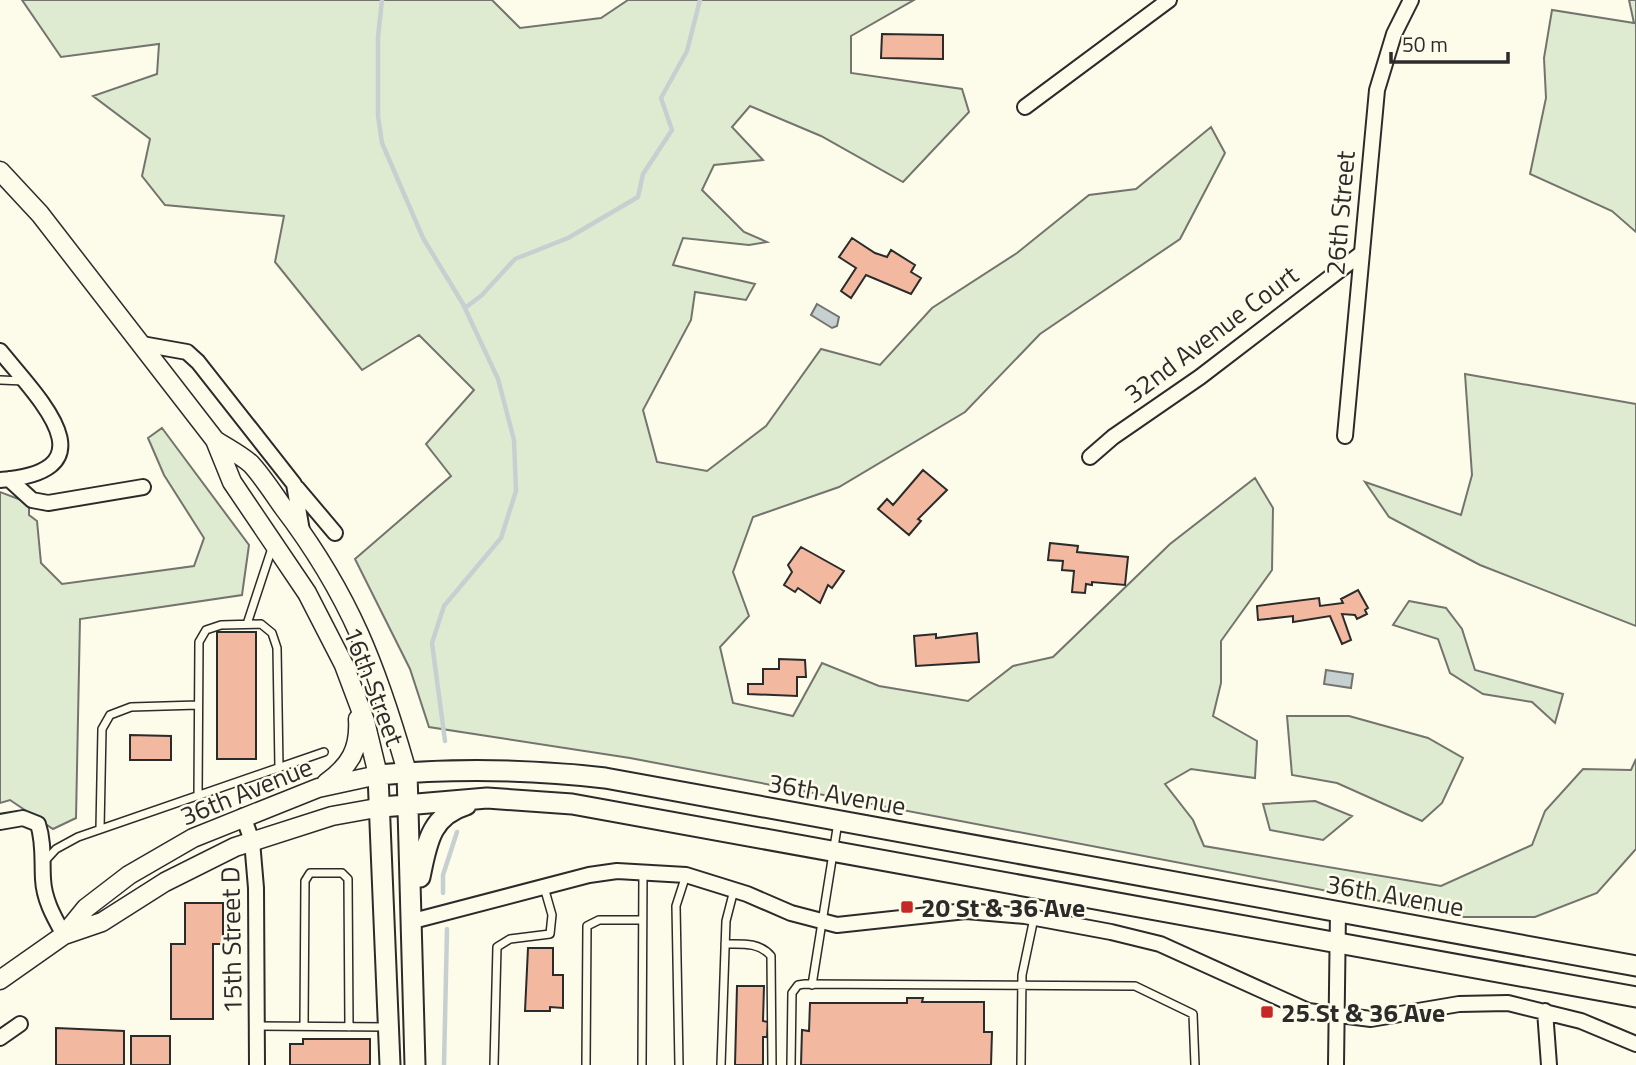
<svg xmlns="http://www.w3.org/2000/svg" width="1636" height="1065" viewBox="0 0 1636 1065" font-family="'Titillium Web',sans-serif">
	<style>
		.green { fill: #deebd1; stroke: #74746e; stroke-width: 2 }
		.water { fill: #c7d0d0; stroke: #74746e; stroke-width: 2 }
		.lines { fill: none; stroke-linecap: round; stroke-linejoin: round }
		.stream { stroke: #c7d0d0; stroke-width: 4.5 }
		.building { fill: #f2b8a0; stroke: #2b2b2b; stroke-width: 2 }
		.service-casing { stroke: #2b2b2b; stroke-width: 10 }
		.minor-casing { stroke: #2b2b2b; stroke-width: 18 }
		.tertiary-casing { stroke: #2b2b2b; stroke-width: 21 }
		.secondary-casing { stroke: #2b2b2b; stroke-width: 23 }
		.service { stroke: #fdfbea; stroke-width: 7 }
		.minor { stroke: #fdfbea; stroke-width: 14 }
		.tertiary { stroke: #fdfbea; stroke-width: 18 }
		.secondary { stroke: #fdfbea; stroke-width: 19 }
		.poi-dot { fill: #c62828; stroke: #fdfbea; stroke-width: 2.5 }
		.labels { text-anchor: middle; dominant-baseline: central; stroke-width: 5; stroke-linejoin: round; paint-order: stroke }
		.street-label { font-size: 26px; fill: #2b2b2b; stroke: #fdfbea }
		.poi-label { font-size: 26px; font-weight: bold; fill: #2b2b2b; stroke: #fdfbea; text-anchor: start }
	</style>
	<rect width="100%" height="100%" fill="#fdfbea"/>
	<path class="green" d="M22 0H492L520 28 601 18 628 0H914L851 36V73L962 89 969 112 903 182 821 136 750 106 732 127 763 160 714 165 702 190 744 232 767 242 749 245 683 238 673 265 755 284 746 300 695 292 691 320 643 410 657 462 707 471 766 426 821 349 880 365 932 308 1017 253 1089 195 1136 189 1211 127 1225 153 1180 239 1040 334 965 412 839 487 753 517 733 572 749 616 720 647 733 703 793 716 822 663 879 686 968 701 1013 666 1053 657 1170 544 1255 478 1273 508 1272 570 1221 641V683L1213 716 1257 741 1255 778 1191 769 1165 784 1193 820 1204 846 1441 886 1532 845 1545 811 1583 769 1631 770 1636 759V849L1597 893 1535 917H1464L630 758 429 727 410 669 355 559 451 476 426 444 474 390 419 335 362 370 275 262 284 216 165 205 142 176 150 139 93 96 157 74 159 44 61 57Z
		M1629 0H1636V232L1612 211 1530 174 1546 98 1544 58 1552 10 1634 23Z
		M1465 374 1636 404V626L1480 565 1389 517 1365 482 1461 515 1472 475Z
		M162 428 249 545 242 595 80 619 76 818 53 829 10 800 0 803V492L29 503V515L37 521 41 563 62 584 194 566 204 538 164 475 148 438Z
		M1409 601 1446 608 1462 629 1475 670 1563 694 1555 723 1532 702 1483 694 1450 673 1438 639 1393 625Z
		M1349 716 1428 738 1463 758 1442 803 1422 821 1337 783 1292 775 1287 716Z
		M1315 801 1352 816 1323 840 1270 830 1263 804Z"/>
	<path class="water" d="M817 304 839 317 837 326 832 328 811 315Z
		M1326 670 1353 674 1351 688 1324 684Z"/>
	<g class="lines">
		<path class="stream" d="M382 0 378 37V116L382 143 423 238 463 304 498 379 514 440 516 491 501 538 444 606 432 643 445 741
			M465 308 482 295 515 259 568 238 638 197 643 174 672 130 661 98 687 51 700 0
			M443 893V875L457 832
			M444 1065 447 929"/>
	</g>
	<path class="building" d="M882 34 943 35V59L881 58Z
		M852 238 875 253 887 257 891 250 915 265 911 272 921 278 911 294 866 275 851 298 841 291 856 268 839 257Z
		M923 470 947 490 918 519 921 521 909 535 878 509 887 499 893 505Z
		M1050 543 1078 546 1077 552 1128 557 1125 585 1092 582V585L1086 584 1085 593 1072 592 1074 571 1062 570 1063 561 1048 560Z
		M801 547 844 571 832 588 828 585 820 603 798 588 795 592 784 585 792 572 788 565Z
		M1358 590 1368 608 1365 610 1367 614 1357 619 1355 615 1342 614 1351 640 1342 644 1330 616 1293 622V616L1258 620 1257 606 1319 598 1320 606 1343 603 1341 599Z
		M217 632H256V759H217Z
		M977 633 979 662 916 666 914 636 936 634V638Z
		M779 659 805 660 806 677H797V696L748 694V684H763V669H779Z
		M130 735 171 736V760H130Z
		M185 903H223V944H213V1019H171V944H185Z
		M528 948H553V975H563V1008L550 1007V1011H525Z
		M737 986H764L763 1021 768 1022 767 1037H763V1065H735Z
		M907 998H923L922 1002H984V1032H992L991 1065H801L802 1030 809 1031 810 1003H907Z
		M56 1028 124 1031V1065H56Z
		M131 1036H170V1065H131Z
		M303 1039H370V1065H290V1044H303Z"/>
	<g class="lines">
		<defs>
			<path id="service" d="M0 380 24 381
				M247 624 273 545
				M198 796 199 642 206 630 221 625 261 624 272 633 277 648 279 768
				M100 829 102 729 110 715 131 707 198 705
				M44 862 56 849 78 837 324 752
				M725 944C742 944 759 942 771 956L772 1065
				M812 985 838 822
				M257 1026 386 1027
				M304 1026 305 881 310 873H342L348 879 349 1027
				M494 1065 497 947 510 939 550 934 552 915 544 887
				M586 1065 587 926 599 920H642
				M642 1065 643 872
				M679 1065 676 906 686 875
				M721 1065 726 921 734 890
				M791 1065 792 993 798 985 805 984 1135 986 1193 1014 1195 1065
				M1021 1065 1022 975 1034 918"/>
			<path id="minor" d="M1025 107 1169 0
				M142 344 187 352 198 362 294 484 302 531
				M0 351C37 397 115 471 0 480
				M1345 436 1377 90 1394 34 1411 0
				M1090 457 1113 437 1200 377 1362 253
				M9 479 32 500 48 503 143 487
				M297 488 335 533
				M243 816 252 841 256 888 257 1065
				M0 822 23 818 38 824C44 842 42 861 43 879 44 900 54 917 64 935
				M413 921 589 875 617 871 686 875 747 894 791 913 837 925 966 911 1025 916 1111 932 1160 944 1308 1011 1371 1019 1459 1004 1508 1003 1581 1021 1636 1044
				M1545 1011 1549 1065
				M0 1038 20 1024
				M1336 1065 1338 911"/>
			<path id="tertiary" d="M0 171 40 214 215 440 232 482 307 593 344 665 365 721 378 775 318 788 193 838 129 875 86 908 64 935 0 980
				M215 440C227 448 241 455 251 464 263 477 273 493 283 507 350 595 377 667 407 772
				M326 783C350 766 360 749 358 719
				M64 935 102 922 165 882 235 847 332 816 382 807"/>
			<path id="secondary" d="M407 772 415 1065
				M382 807 487 798 572 804 1636 997
				M420 877C427 844 430 816 466 805
				M390 1065 378 775C455 768 528 769 605 778L1636 966"/>
		</defs>
		<use href="#service" class="service-casing"/>
		<use href="#minor" class="minor-casing"/>
		<use href="#tertiary" class="tertiary-casing"/>
		<use href="#secondary" class="secondary-casing"/>
		<use href="#service" class="service"/>
		<use href="#minor" class="minor"/>
		<use href="#tertiary" class="tertiary"/>
		<use href="#secondary" class="secondary"/>
	</g>
	<g class="poi-dot">
		<rect x="900" y="900" width="14" height="14" rx="3.5"/>
		<rect x="1260" y="1005" width="14" height="14" rx="3.5"/>
	</g>
	<g class="labels">
		<g class="street-label">
			<text transform="translate(1340 213) rotate(-85)">26th Street</text>
			<text transform="translate(1211 334) rotate(-37)">32nd Avenue Court</text>
			<text transform="translate(374 686) rotate(69)">16th Street</text>
			<text transform="translate(246 791) rotate(-22)">36th Avenue</text>
			<text transform="translate(837 794) rotate(10)">36th Avenue</text>
			<text transform="translate(1395 895) rotate(10)">36th Avenue</text>
			<text transform="translate(231 940) rotate(-91)">15th Street D</text>
		</g>
		<g class="poi-label">
			<text x="921" y="907">20 St &amp; 36 Ave</text>
			<text x="1281" y="1012">25 St &amp; 36 Ave</text>
		</g>
	</g>
	<path d="M1391 52v10h117v-10" fill="none" stroke="#2b2b2b" stroke-width="3.5"/>
	<text x="1402" y="52" font-size="21" fill="#2b2b2b" stroke="#fdfbea" stroke-width="5" paint-order="stroke">50 m</text>
</svg>
